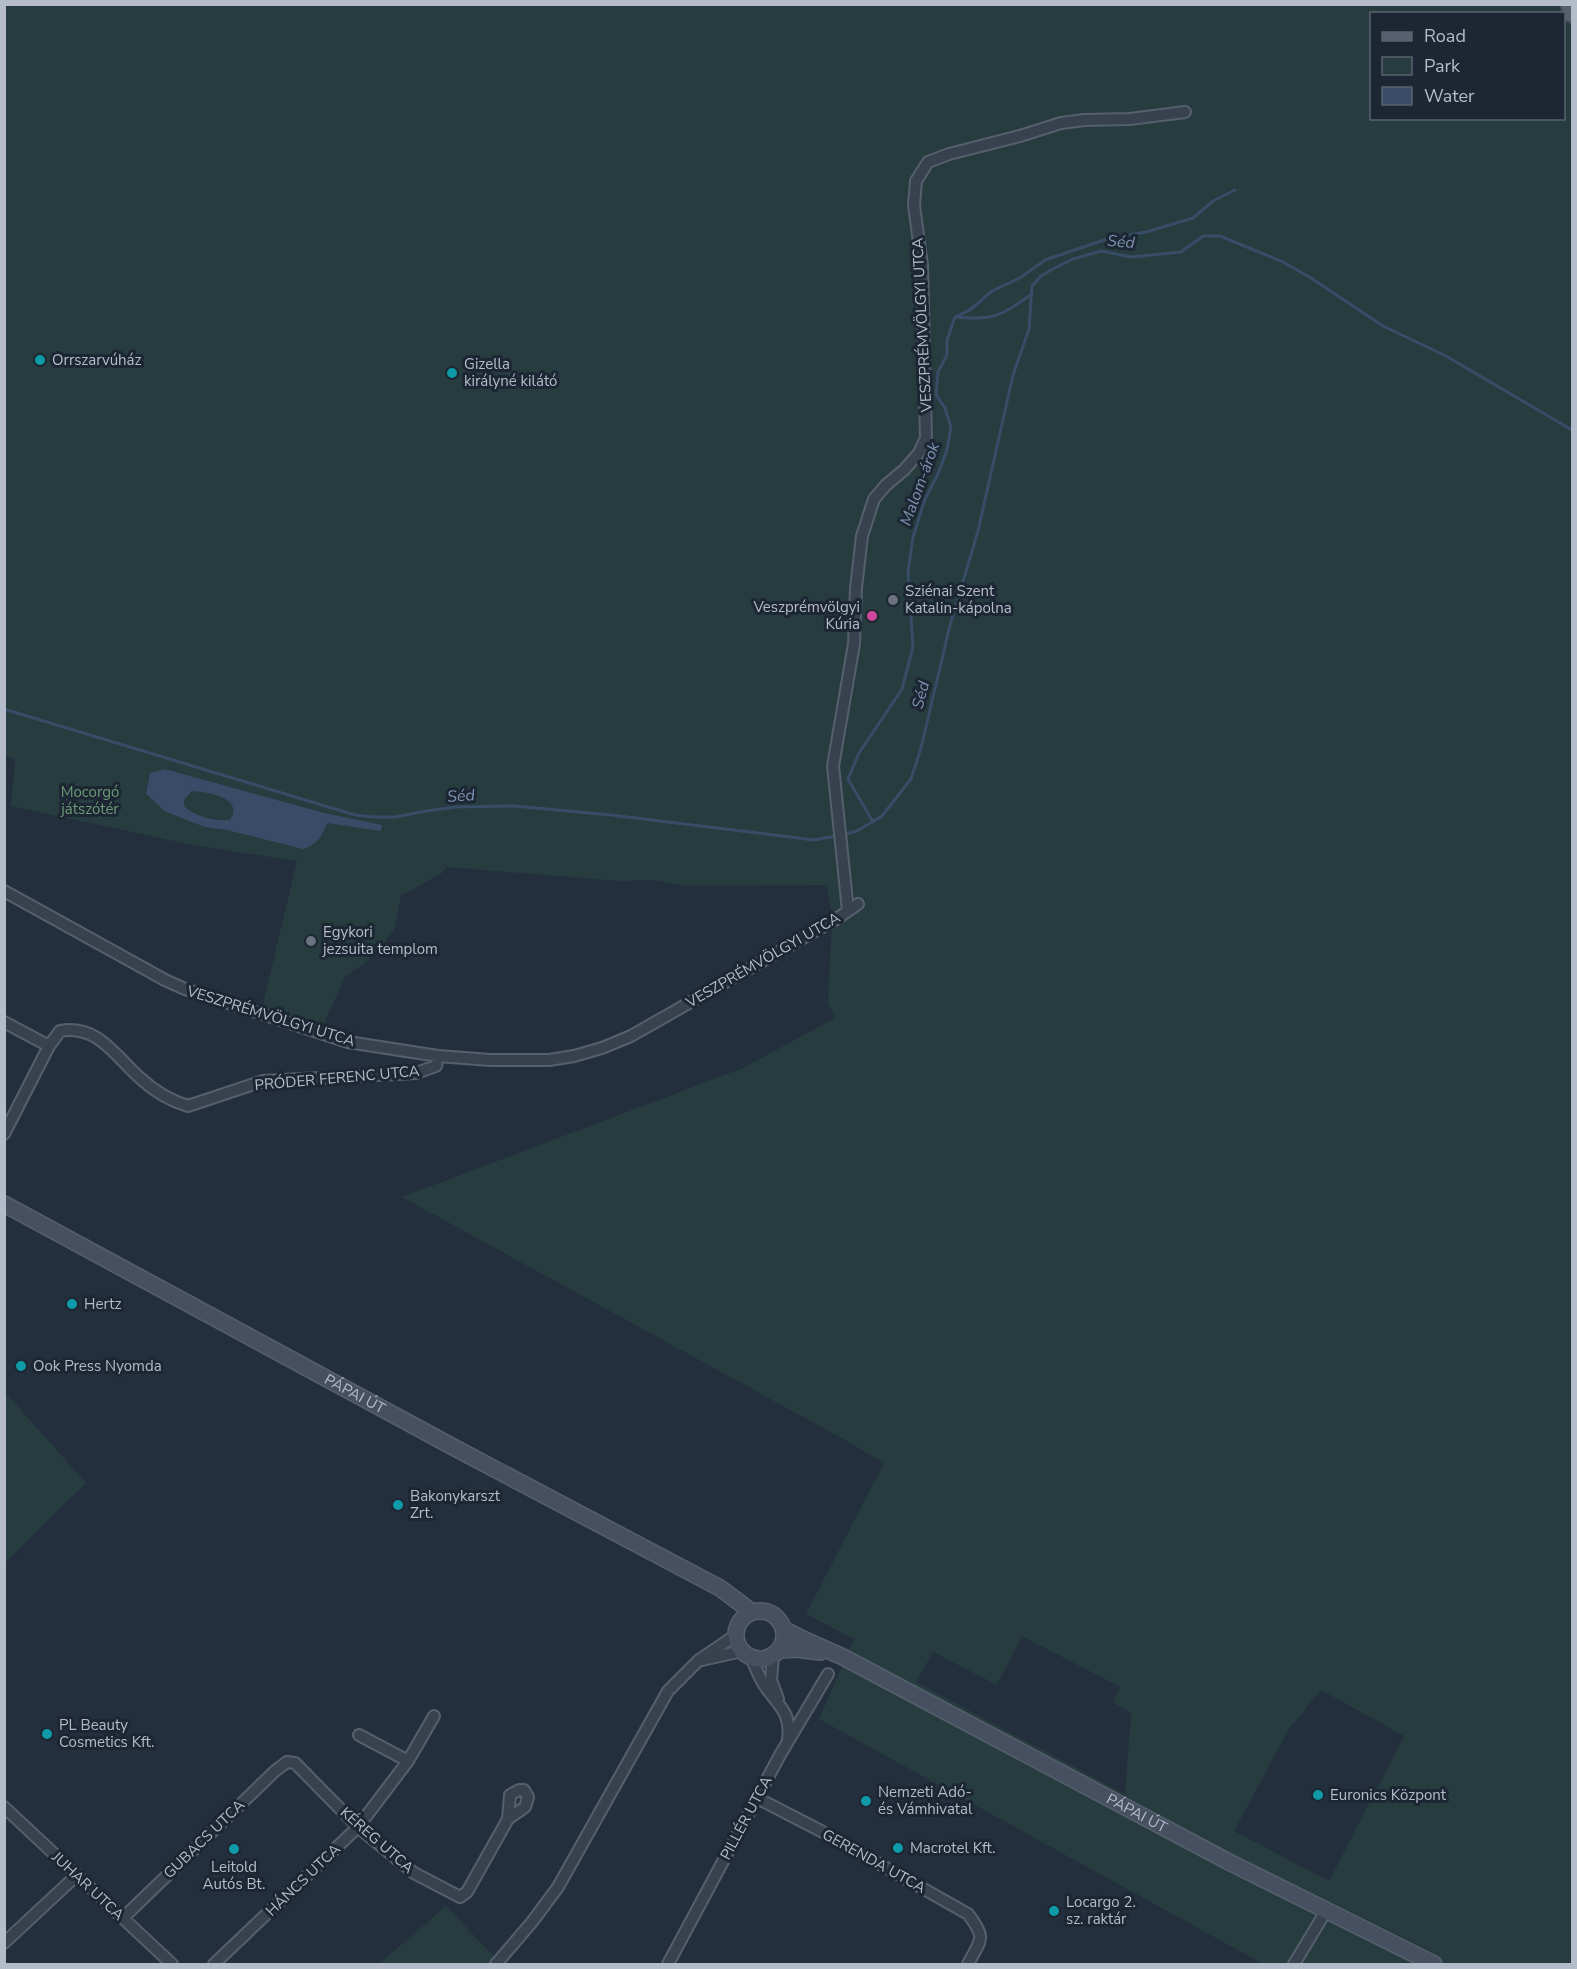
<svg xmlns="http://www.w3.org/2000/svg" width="1577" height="1969" viewBox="0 0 1577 1969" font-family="'Nunito Sans',sans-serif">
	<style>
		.green { fill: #263c3f; fill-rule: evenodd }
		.water { fill: #394c67; fill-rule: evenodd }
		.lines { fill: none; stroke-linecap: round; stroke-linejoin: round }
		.stream { stroke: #394c67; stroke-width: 3 }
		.street-casing { stroke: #565f6c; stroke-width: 14 }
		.secondary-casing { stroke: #565f6c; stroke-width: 18 }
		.primary-casing { stroke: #414a57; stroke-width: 20 }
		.street { stroke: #38414e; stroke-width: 10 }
		.secondary { stroke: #465061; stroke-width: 15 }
		.primary { stroke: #56606e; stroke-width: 16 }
		.culture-dot { fill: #0f9aa8; stroke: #1d2633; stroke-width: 2 }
		.worship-dot { fill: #6b7280; stroke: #1d2633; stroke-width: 2 }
		.hotel-dot { fill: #d1479c; stroke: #1d2633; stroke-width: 2 }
		.labels { text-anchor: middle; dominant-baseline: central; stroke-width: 6; stroke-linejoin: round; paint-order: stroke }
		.street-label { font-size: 15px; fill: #b4bcc9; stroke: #1d2633 }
		.poi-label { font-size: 15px; fill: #b4bcc9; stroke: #1d2633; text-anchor: start }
		.park-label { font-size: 15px; fill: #6b9a76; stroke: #1d2633 }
		.water-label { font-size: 16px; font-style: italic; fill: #7c92b1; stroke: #1d2633 }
	</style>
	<rect width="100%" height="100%" fill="#242f3e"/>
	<path class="green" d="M4 5H1572V1964H1263L819 1719 854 1639 806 1614 884 1463 854 1445 402 1197 743 1068 835 1018 828 1003 832 918 827 885 683 886 653 880 619 881 447 867 442 873 401 896 394 930 381 947 366 962 345 977 324 1024 262 1008 297 861 193 845 11 806 15 760 4 754ZM1372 14H1564V118H1372ZM1022 1636 1120 1687 1112 1702 1131 1713 1125 1794 916 1682 933 1652 997 1685ZM1321 1690 1404 1736 1329 1881 1234 1831 1289 1729Z
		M4 1391 86 1483 5 1563H4Z
		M446 1906 501 1964H379Z"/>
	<path class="water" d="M165 769 324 813 382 825 381 831 327 823C322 836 317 845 303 849L227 830 205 827 166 812 146 794 150 773ZM192 791C207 792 245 797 230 820 213 821 196 817 184 806V800Z"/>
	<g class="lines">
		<path class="stream" d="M957 317C994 321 1002 315 1032 294
			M4 709 355 815 374 817H395L426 811 456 807 514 806 611 815 814 840 836 836
			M873 822 848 779 859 753 902 689 913 647 908 572 913 537 925 499 938 474 947 450 951 427 945 408 936 395 938 372 947 355V340L955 317 970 310 992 291 1020 278 1045 260 1107 239 1146 232 1193 218 1213 201 1235 190
			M843 835 857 831 882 816 911 779 921 748 950 625 978 531 1013 375 1029 329 1032 286 1041 276 1051 270 1073 259 1101 251 1131 257 1181 252 1203 236H1220L1283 262 1311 278 1383 326 1446 356 1572 430"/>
		<defs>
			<path id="street" d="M4 891 165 980 185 989 348 1042 438 1056 490 1060H549L574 1056 602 1048 631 1036 838 918 858 904
				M848 911 833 766 854 644 856 588 862 536 874 499 886 485 904 470 919 453 926 438 922 265 914 205 916 181 928 162 949 154 1020 136 1061 123 1084 120 1130 119 1185 112
				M4 1022 49 1046
				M4 1134 49 1046 60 1031C98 1024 116 1057 140 1078 153 1090 171 1101 188 1106L263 1081 416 1073 436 1066 438 1056
				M773 1656 771 1680 778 1699
				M752 1659C756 1669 760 1680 767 1689 781 1708 791 1714 788 1739
				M702 1660 742 1651
				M359 1735 408 1761
				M757 1798 821 1831 968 1914C987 1939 981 1939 968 1964
				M4 1807 172 1964
				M123 1918 275 1771 287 1762 295 1763 358 1827 414 1873 460 1897 467 1892 508 1819 525 1807 528 1797 524 1790H519L510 1795 508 1819
				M4 1943 77 1875
				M214 1964 358 1827 408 1761 434 1716
				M496 1964 532 1922 558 1887 668 1691 699 1660 736 1635
				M668 1964 780 1755 828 1674
				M1294 1964 1326 1911"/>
			<g id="secondary">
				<path id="s1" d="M4 1204 455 1448 720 1588 752 1612"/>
				<circle cx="760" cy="1635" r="24"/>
				<path id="s2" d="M783 1629 805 1640 843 1657 1227 1861 1434 1964"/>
				<path d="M780 1650 797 1649 820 1652"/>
			</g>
			<path id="primary" d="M1569 4 1572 14"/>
		</defs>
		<use href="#street" class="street-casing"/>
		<use href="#secondary" class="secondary-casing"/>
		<use href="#primary" class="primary-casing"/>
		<use href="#street" class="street"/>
		<use href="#secondary" class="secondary"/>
		<use href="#primary" class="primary"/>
	</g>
	<g class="culture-dot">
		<circle cx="40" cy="360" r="6"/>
		<circle cx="452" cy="373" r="6"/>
		<circle cx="72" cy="1304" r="6"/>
		<circle cx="21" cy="1366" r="6"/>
		<circle cx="398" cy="1505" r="6"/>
		<circle cx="47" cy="1734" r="6"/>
		<circle cx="1318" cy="1795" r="6"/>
		<circle cx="866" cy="1801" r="6"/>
		<circle cx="898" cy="1848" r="6"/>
		<circle cx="234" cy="1849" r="6"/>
		<circle cx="1054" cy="1911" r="6"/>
	</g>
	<g class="worship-dot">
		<circle cx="893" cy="600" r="6"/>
		<circle cx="311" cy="941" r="6"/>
	</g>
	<circle class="hotel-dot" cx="872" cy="616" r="6"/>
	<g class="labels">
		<g class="street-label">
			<text transform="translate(922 325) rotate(-93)">VESZPRÉMVÖLGYI UTCA</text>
			<text transform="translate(763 960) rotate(-30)">VESZPRÉMVÖLGYI UTCA</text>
			<text transform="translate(271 1016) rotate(17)">VESZPRÉMVÖLGYI UTCA</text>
			<text transform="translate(337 1078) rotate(-5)">PRÓDER FERENC UTCA</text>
			<text stroke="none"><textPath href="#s1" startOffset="399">PÁPAI ÚT</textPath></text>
			<text stroke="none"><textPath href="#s2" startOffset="399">PÁPAI ÚT</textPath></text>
			<text transform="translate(746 1818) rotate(-62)">PILLÉR UTCA</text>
			<text transform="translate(204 1839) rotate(-44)">GUBACS UTCA</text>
			<text transform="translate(377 1840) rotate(41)">KÉREG UTCA</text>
			<text transform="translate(874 1861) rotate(29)">GERENDA UTCA</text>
			<text transform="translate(303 1880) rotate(-44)">HÁNCS UTCA</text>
			<text transform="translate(88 1886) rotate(43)">JUHAR UTCA</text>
		</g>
		<g class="poi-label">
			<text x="52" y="360">Orrszarvúház</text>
			<text x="464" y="364">Gizella<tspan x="464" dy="17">királyné kilátó</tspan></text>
			<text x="905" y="591">Sziénai Szent<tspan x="905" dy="17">Katalin-kápolna</tspan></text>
			<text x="860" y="607" text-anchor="end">Veszprémvölgyi<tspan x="860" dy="17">Kúria</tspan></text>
			<text x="323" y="932">Egykori<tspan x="323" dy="17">jezsuita templom</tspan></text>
			<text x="84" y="1304">Hertz</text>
			<text x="33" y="1366">Ook Press Nyomda</text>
			<text x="410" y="1496">Bakonykarszt<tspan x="410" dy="17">Zrt.</tspan></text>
			<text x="59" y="1725">PL Beauty<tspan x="59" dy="17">Cosmetics Kft.</tspan></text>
			<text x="878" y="1792">Nemzeti Adó-<tspan x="878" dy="17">és Vámhivatal</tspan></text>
			<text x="1330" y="1795">Euronics Központ</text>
			<text x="910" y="1848">Macrotel Kft.</text>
			<text x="234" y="1867" text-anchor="middle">Leitold<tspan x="234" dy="17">Autós Bt.</tspan></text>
			<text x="1066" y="1902">Locargo 2.<tspan x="1066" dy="17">sz. raktár</tspan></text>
		</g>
		<g class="park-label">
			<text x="90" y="792">Mocorgó<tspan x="90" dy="17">játszótér</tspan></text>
		</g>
		<g class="water-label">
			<text transform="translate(1121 242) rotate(5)">Séd</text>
			<text transform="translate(920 484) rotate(-70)">Malom-árok</text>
			<text transform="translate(921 695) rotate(-75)">Séd</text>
			<text transform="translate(461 796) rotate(-4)">Séd</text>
		</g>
	</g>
	<rect width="1577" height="1969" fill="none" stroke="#b4bcc9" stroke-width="12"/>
	<rect x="1370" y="12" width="195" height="108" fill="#1d2633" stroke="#59626f" stroke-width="1.5"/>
	<rect x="1382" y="32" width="30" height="9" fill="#56606e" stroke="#59626f" stroke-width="1.5"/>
	<text x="1424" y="42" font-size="18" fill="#b4bcc9">Road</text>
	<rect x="1382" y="57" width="30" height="18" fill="#263c3f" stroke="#59626f" stroke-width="1.5"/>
	<text x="1424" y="72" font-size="18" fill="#b4bcc9">Park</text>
	<rect x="1382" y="87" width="30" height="18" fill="#394c67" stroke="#59626f" stroke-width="1.5"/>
	<text x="1424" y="102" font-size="18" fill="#b4bcc9">Water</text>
</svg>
